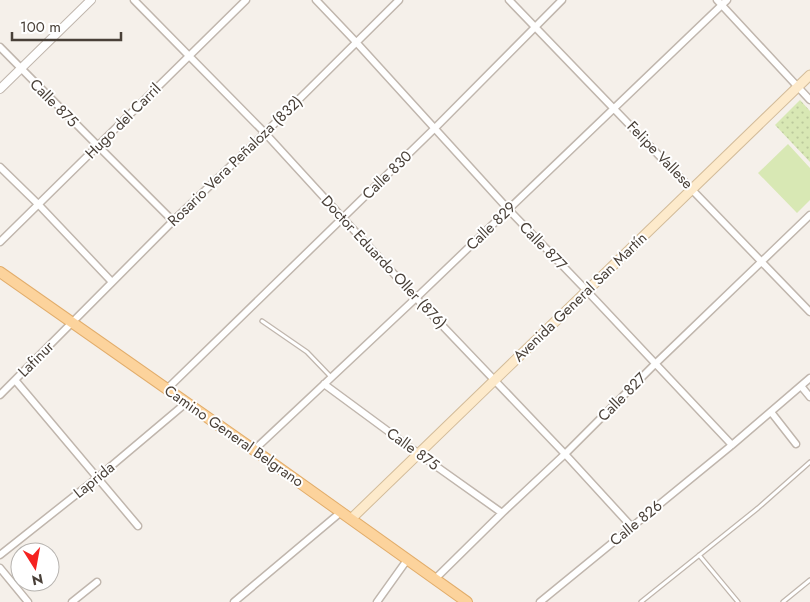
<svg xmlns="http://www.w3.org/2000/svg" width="810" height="602" viewBox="0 0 810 602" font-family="Jost,sans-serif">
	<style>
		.park { fill: url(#park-dots) }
		.pitch { fill: #d8e8b4 }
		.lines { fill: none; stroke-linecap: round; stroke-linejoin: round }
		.service-casing { stroke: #c0b6ad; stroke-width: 5.5 }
		.minor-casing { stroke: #c0b6ad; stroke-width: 9 }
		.tertiary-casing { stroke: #c0b6ad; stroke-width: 10 }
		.secondary-casing { stroke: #d3bc9a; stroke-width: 11 }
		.primary-casing { stroke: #e2ad6b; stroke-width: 12 }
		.service { stroke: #fff; stroke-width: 3 }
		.minor { stroke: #fff; stroke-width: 6 }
		.tertiary { stroke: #fff; stroke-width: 8 }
		.secondary { stroke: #fdeacb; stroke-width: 9 }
		.primary { stroke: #fcd39c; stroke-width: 10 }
		.labels { text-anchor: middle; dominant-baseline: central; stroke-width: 4; stroke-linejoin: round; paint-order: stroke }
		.street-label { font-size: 15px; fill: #494038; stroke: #fff }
	</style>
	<defs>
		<pattern id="park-dots" width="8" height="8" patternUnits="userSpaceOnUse" patternTransform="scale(1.25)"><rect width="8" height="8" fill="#d8e8b4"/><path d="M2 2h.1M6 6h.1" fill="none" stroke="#bbc89c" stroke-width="1.8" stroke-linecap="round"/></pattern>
	</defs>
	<rect width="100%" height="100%" fill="#f5f0ea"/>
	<path class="park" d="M800 100 810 111V162L775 125Z"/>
	<path class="pitch" d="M788 144 810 168V200L797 213 758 173Z"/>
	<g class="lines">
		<defs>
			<path id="service" d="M262 321 307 352 331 377
				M699 555 738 602
				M641 602 758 508 810 462
				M783 602 810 580"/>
			<path id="minor" d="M134 0 265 133 416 298 565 454 631 526
				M316 0 356 42 508 209 587 291 732 445
				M509 0 810 312
				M717 0 810 100
				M0 47 98 146 173 221
				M0 167 39 205 112 282
				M0 242 246 0
				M15 380 138 526
				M324 384 419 454 502 513
				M801 386 810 397
				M167 389 435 128 562 0
				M0 395 173 221 265 133 399 0
				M771 412 796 444
				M254 450 416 298 727 0
				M0 555 97 478 186 403
				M0 568 28 602
				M435 579 502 513 565 454 655 364 810 215
				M72 602 97 582
				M234 602 341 512
				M377 602 407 560
				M540 602 732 445 810 378"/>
			<path id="tertiary" d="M0 89 91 0"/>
			<path id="secondary" d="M351 519 810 75"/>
			<path id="primary" d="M0 272 254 450 467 602"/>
		</defs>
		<use href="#service" class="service-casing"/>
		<use href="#minor" class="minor-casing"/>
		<use href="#tertiary" class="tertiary-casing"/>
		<use href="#secondary" class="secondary-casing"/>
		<use href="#primary" class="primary-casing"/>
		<use href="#service" class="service"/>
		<use href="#minor" class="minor"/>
		<use href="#tertiary" class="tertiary"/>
		<use href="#secondary" class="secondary"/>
		<use href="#primary" class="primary"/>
	</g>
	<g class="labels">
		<g class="street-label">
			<text transform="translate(54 103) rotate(45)">Calle 875</text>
			<text transform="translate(123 121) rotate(-45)">Hugo del Carril</text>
			<text transform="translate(660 155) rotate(46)">Felipe Vallese</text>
			<text transform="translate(235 161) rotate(-44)">Rosario Vera Peñaloza (832)</text>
			<text transform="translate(387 175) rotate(-44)">Calle 830</text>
			<text transform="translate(491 226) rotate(-44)">Calle 829</text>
			<text transform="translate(543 246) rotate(46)">Calle 877</text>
			<text transform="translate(384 262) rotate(47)">Doctor Eduardo Oller (876)</text>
			<text transform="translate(580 297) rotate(-44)">Avenida General San Martín</text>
			<text transform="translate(36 359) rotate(-45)">Lafinur</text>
			<text transform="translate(622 397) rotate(-45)">Calle 827</text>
			<text transform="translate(234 436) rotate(35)">Camino General Belgrano</text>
			<text transform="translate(413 449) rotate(36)">Calle 875</text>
			<text transform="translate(94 480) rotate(-39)">Laprida</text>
			<text transform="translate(636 523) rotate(-39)">Calle 826</text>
		</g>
	</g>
	<g transform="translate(35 567) rotate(169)"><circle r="24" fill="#ffffff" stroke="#b6b3af"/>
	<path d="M0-4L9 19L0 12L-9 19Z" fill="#f52220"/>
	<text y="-8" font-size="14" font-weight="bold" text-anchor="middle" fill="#494038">N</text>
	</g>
	<path d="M12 32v8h109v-8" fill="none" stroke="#494038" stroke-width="2.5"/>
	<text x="20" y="32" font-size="15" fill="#494038" stroke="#ffffff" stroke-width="4" paint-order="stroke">100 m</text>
</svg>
